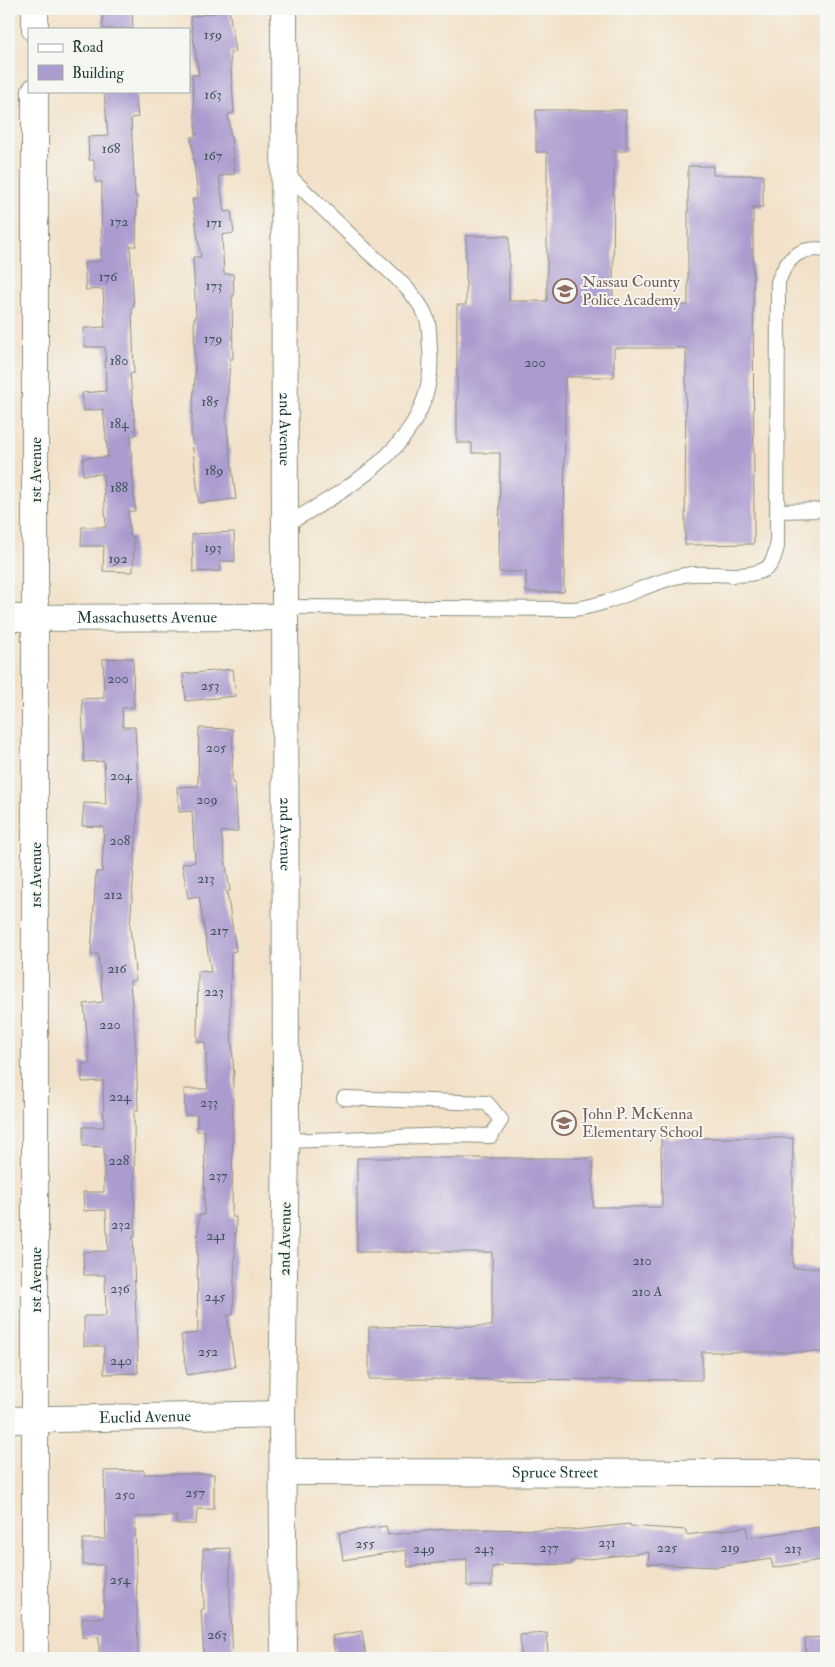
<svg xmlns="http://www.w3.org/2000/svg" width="835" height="1667" viewBox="0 0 835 1667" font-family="'IM FELL Double Pica',serif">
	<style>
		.building { fill: #ab9bcf }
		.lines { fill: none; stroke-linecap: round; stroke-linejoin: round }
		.service-casing { stroke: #888f7e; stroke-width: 16 }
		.minor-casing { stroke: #888f7e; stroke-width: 28 }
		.service { stroke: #fff; stroke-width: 14 }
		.minor { stroke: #fff; stroke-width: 26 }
		.labels { text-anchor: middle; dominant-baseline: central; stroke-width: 4; stroke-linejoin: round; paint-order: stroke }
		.number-label { font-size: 14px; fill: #42545b }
		.education-label { font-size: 16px; fill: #785e54; stroke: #f6f6f2; text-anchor: start }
		.street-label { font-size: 16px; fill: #1f3d34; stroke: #f6f6f2 }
	</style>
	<rect width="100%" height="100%" fill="#f6f6f2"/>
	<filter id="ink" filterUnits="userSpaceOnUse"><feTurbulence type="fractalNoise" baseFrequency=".02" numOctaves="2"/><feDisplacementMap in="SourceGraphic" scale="10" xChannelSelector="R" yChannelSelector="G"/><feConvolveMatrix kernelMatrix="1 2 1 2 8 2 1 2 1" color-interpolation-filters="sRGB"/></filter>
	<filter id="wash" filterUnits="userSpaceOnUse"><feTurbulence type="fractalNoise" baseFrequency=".0096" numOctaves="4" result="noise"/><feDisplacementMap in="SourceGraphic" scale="20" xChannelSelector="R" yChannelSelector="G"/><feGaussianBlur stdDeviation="1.12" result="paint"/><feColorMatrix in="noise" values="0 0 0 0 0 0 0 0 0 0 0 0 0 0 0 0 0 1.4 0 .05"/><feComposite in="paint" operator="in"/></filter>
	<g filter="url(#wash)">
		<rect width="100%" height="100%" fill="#f2e1c8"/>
		<g id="blocks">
			<path class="building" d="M102 9H132L133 29H103Z
				M229 10 236 51 230 52 234 113 228 114 235 174 219 176 224 212 231 211 234 233 222 235 224 274H233L234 296H232L233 359H230L226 421 236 499 199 503 191 432 195 375 194 318H196L193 257H201L192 199 198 198 191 137 196 136 192 75H199L190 17Z
				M104 91H135L138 117 131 118 135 196H137L136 246H130L134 307H132L134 373 130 374 136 435 130 436 135 511H128L130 537H134L133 572 103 571 104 546H81L82 527H106L103 474 83 475V458L108 457 103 409 84 411 82 393 106 391 105 347H85L84 328 105 327 103 289 86 290 84 263 101 261 102 182H95L94 160H89L88 137 108 136Z
				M536 110H626V151H614L613 305H688V166H713V175H763V207H753L754 544 685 545 686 348H614V377H565L564 592H526V572H499L500 453H472V443H457V305H466V236H509V301H547V152H536Z
				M234 532 235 561H220L221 571 193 572 192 534Z
				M133 658 134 707 122 708 123 727H135L139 796 130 927 136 980 130 981 136 1050 138 1110H134L135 1237H133L138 1373 104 1374V1346H84V1316H106L105 1275H84L83 1252 108 1251 106 1210 84 1211 83 1192H104V1147L83 1146V1127H104L103 1081 82 1082V1064H90L84 1004 103 1002 98 954 91 955 96 872H102L104 827 82 826 84 803 106 804 104 761 84 762 82 699 104 698 103 659Z
				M233 669 236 696 186 701 183 674Z
				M199 728 233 729 232 783H235L238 831 221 832 230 891 227 892 236 951 231 952 230 1013 234 1076H233L232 1217H236L233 1315H227L235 1367 187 1375 181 1335 198 1333 197 1247 199 1215H204L205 1131H197V1115H185L184 1089H208L205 1042H197L198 971 211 972 199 896 188 898 182 864 195 862 192 811 179 812 177 787 198 786Z
				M661 1138H793V1268H826V1352H702V1380L369 1379V1327L492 1326V1252H357V1158H593V1207H662Z
				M144 1470V1474H214V1509H197L196 1524H176V1516L135 1517 138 1658H99V1637L82 1638V1618H104V1565H83V1539H106L104 1471Z
				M630 1524V1526L686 1530V1535L747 1527 748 1538 826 1526V1559L773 1568 771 1559 717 1567 648 1564 649 1552 571 1561V1565L502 1563V1566L492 1567V1586H467V1559L408 1567 406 1550 343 1560 339 1533 386 1526 388 1535 445 1529 574 1530Z
				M230 1548V1599L233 1658H204L201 1610 204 1609 203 1549Z
				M362 1631 366 1658H336L332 1636Z
				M547 1633 548 1658H521L520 1635Z
				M826 1637V1658H806L805 1638Z"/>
		</g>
	</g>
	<g filter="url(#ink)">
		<use href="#blocks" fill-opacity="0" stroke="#888f7e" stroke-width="1"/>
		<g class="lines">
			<defs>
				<path id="service" d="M285 172C312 198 340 225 367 251 386 268 419 295 427 319 430 328 429 340 430 350 438 440 352 487 285 525
					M778 511 822 510 826 507
					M285 607 573 609C612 605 646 583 684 575 709 570 736 580 761 571 772 568 774 557 777 547L778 282C787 257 800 246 826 250
					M286 1141 451 1135 491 1136 501 1120 487 1103 344 1098"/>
				<g id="minor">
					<path d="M35 9V29"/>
					<path id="s1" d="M284 9 286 1141 282 1414 284 1658"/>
					<path id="s2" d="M9 618 285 617"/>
					<path id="s3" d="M9 1420 282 1414"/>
					<path id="s4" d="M284 1472 826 1473"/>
					<path d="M35 1658V91"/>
				</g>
			</defs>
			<use href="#service" class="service-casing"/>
			<use href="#minor" class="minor-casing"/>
			<use href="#service" class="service"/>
			<use href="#minor" class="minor"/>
		</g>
	</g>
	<defs>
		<symbol id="school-ring" viewBox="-11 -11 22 22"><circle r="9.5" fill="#f6f6f2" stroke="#8d6e63" stroke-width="1.5"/><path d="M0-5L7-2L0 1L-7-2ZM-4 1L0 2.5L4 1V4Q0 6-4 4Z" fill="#8d6e63"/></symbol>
	</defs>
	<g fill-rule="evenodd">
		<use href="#school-ring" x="551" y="277" width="28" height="28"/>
		<use href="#school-ring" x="550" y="1109" width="28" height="28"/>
	</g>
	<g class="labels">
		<g class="number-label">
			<text x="213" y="34">159</text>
			<text x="213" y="94">163</text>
			<text x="111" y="148">168</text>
			<text x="213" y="155">167</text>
			<text x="119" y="221">172</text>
			<text x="214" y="222">171</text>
			<text x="108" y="276">176</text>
			<text x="214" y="285">173</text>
			<text x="213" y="338">179</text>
			<text x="119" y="360">180</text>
			<text x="535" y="362">200</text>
			<text x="210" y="401">185</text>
			<text x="119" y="423">184</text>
			<text x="214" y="470">189</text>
			<text x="119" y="487">188</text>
			<text x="213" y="547">193</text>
			<text x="118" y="558">192</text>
			<text x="118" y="678">200</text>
			<text x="210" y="685">253</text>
			<text x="216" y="747">205</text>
			<text x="121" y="775">204</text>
			<text x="207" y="799">209</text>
			<text x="120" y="840">208</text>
			<text x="206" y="878">213</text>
			<text x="113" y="894">212</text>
			<text x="219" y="930">217</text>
			<text x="117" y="968">216</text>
			<text x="214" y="991">223</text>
			<text x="110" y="1024">220</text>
			<text x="120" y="1096">224</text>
			<text x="209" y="1102">233</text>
			<text x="119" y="1160">228</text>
			<text x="218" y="1175">237</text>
			<text x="121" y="1224">232</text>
			<text x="216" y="1235">241</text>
			<text x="642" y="1260">210</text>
			<text x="120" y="1288">236</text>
			<text x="647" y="1291">210 A</text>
			<text x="215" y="1296">245</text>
			<text x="208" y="1351">252</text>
			<text x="121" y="1360">240</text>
			<text x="195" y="1492">257</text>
			<text x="125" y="1494">250</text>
			<text x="607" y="1542">231</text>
			<text x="365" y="1543">255</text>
			<text x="549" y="1547">237</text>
			<text x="667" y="1547">225</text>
			<text x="730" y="1547">219</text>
			<text x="424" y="1548">249</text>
			<text x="484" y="1548">243</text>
			<text x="793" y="1548">213</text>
			<text x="120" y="1579">254</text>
			<text x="217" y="1634">263</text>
		</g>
		<g class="education-label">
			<text x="582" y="282">Nassau County<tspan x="582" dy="18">Police Academy</tspan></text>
			<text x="582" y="1114">John P. McKenna<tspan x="582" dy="18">Elementary School</tspan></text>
		</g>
		<g class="street-label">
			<text stroke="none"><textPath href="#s1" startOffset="420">2nd Avenue</textPath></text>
			<text transform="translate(36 470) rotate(-90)">1st Avenue</text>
			<text stroke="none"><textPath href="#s2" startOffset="138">Massachusetts Avenue</textPath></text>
			<text stroke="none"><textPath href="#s1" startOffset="825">2nd Avenue</textPath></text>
			<text transform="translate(36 875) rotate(-90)">1st Avenue</text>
			<text transform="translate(285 1239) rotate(-89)">2nd Avenue</text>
			<text transform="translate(36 1280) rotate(-90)">1st Avenue</text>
			<text stroke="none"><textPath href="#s3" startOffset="136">Euclid Avenue</textPath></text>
			<text stroke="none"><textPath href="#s4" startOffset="271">Spruce Street</textPath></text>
		</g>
	</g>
	<rect width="835" height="1667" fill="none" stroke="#f6f6f2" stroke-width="30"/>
	<rect x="28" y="28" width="162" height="65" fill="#f6f6f2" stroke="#a0aca6"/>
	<rect x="38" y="44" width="25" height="8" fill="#ffffff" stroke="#a0aca6"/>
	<text x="72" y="52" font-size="15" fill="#1f3d34">Road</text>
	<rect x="38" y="65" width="25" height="15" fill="#ab9bcf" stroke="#a0aca6"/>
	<text x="72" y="78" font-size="15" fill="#1f3d34">Building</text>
</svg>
